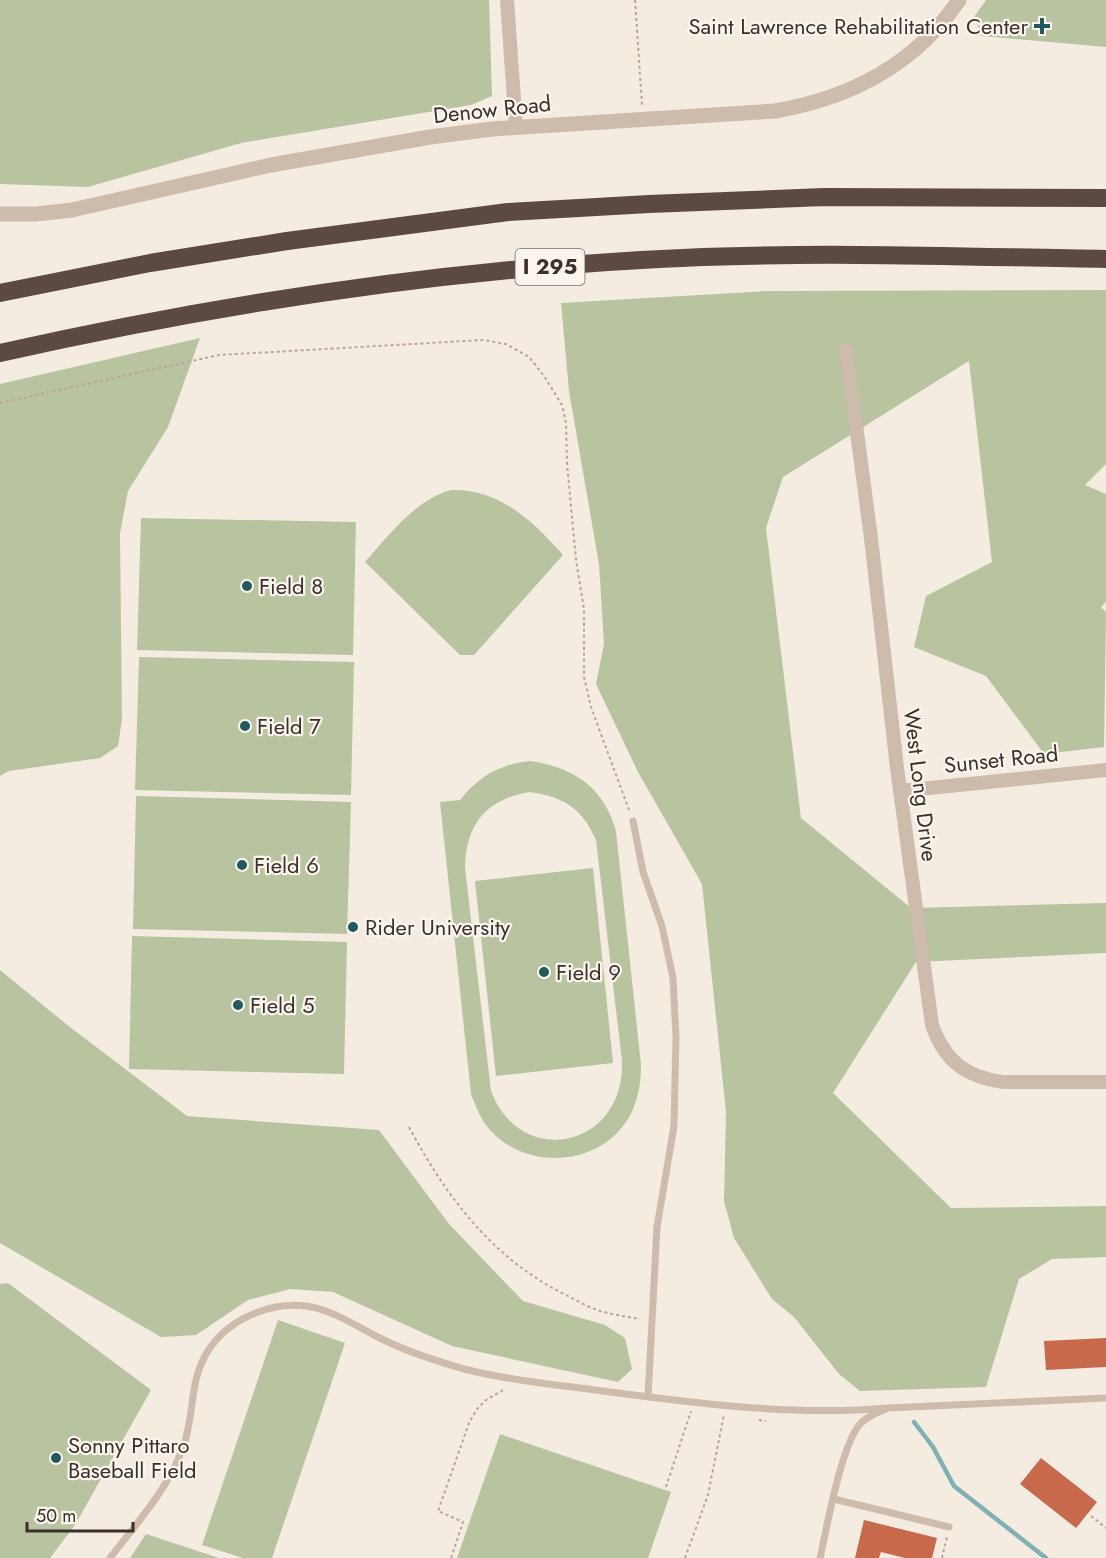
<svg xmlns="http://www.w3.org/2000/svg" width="1106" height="1558" viewBox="0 0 1106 1558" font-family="Jost,sans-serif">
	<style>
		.green { fill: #b8c4a0; fill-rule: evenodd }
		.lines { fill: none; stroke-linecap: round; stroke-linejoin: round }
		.stream { stroke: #7fb0b2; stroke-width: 4.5 }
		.building { fill: #c8694b }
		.path { stroke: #b9a596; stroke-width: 2; stroke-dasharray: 3 3; stroke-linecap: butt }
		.service { stroke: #cdbbac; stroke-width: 7 }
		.minor { stroke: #cdbbac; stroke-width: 14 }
		.tertiary { stroke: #cdbbac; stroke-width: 15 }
		.motorway { stroke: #5c4a42; stroke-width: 18 }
		.poi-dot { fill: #1f5a5e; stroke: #fbf5ee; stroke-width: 2 }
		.labels { text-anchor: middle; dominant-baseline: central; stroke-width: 4.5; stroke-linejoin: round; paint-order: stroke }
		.shield { fill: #fbf5ee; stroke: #756b66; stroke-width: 1.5 }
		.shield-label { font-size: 21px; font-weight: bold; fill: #3b302b }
		.poi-label { font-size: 22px; fill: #3b302b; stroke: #fbf5ee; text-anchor: start }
		.street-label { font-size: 22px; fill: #3b302b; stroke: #fbf5ee }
	</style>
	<rect width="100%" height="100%" fill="#f4ebe1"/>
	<path class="green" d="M0 0H489L492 96 471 105 241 143 88 187 0 184Z
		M986 0H1106V47L982 36 974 17Z
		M1106 290V464L1085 485 1106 494V602L1101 607 1106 612 1104 747 1044 754 986 676 914 647 926 596 992 562 969 361 783 477 766 528 801 818 911 908 1106 903V953L916 962 833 1093 951 1208 1106 1206V1257L1052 1259 1019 1279 986 1387 860 1391 839 1374 794 1317 772 1299 734 1238 724 1201 726 1112 702 884 638 772 596 684 604 644 599 564 569 391 561 303 768 291Z
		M200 338 168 427 128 491 120 533 122 719 118 746 100 758 9 771 0 776V384Z
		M451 490C499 488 534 522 563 555L474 655H460L365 562C388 536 415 500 451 490Z
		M141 518 356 522 353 655 137 650Z
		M139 657 354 662 351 795 135 790Z
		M530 761C573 767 604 787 616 831L641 1065C641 1091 635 1115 617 1133 581 1170 515 1165 485 1124 479 1115 475 1104 471 1094L440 802 460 800C478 777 500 764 530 761ZM530 792C564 797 582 808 596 840L622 1061C625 1148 521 1170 491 1091L465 868C466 824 486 799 530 792Z
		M136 796 351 802 347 934 133 929Z
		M593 868 613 1063 496 1076 475 881Z
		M132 936 347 942 344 1074 129 1069Z
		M0 970 66 1024 187 1116 379 1130 449 1224 523 1301 605 1325 625 1338 632 1369 618 1382 452 1346 333 1292 290 1289 248 1300 196 1335 161 1337 0 1243Z
		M8 1283 151 1390 75 1525 50 1558H0V1284Z
		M278 1320 345 1343 272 1558H243L202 1545Z
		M500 1434 671 1492 648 1558H457Z
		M146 1534 219 1558H130Z"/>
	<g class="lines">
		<path class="stream" d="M914 1422 933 1447 954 1486 1046 1558"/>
	</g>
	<path class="building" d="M1106 1338V1367L1046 1370 1044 1341Z
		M1041 1458 1097 1502 1076 1528 1020 1484Z
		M864 1520 937 1538 932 1558H905L881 1552 879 1558H855Z"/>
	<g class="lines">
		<path class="path" d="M635 0 642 105
			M0 403 219 355 483 340 506 344 529 357 544 376 562 405 566 423 567 463 576 560 584 609V677L591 707 629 810
			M409 1127C447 1198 493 1259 566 1295 578 1301 591 1309 604 1312 616 1315 628 1317 640 1319
			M759 1420 766 1421
			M666 1487 691 1411
			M1091 1516 1106 1528
			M451 1558 463 1522 438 1511 469 1423 477 1409 486 1400 505 1389
			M685 1558 708 1495 724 1414
			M942 1558 947 1537"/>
		<path class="service" d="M633 821 643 872 662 926 673 978 676 1037 674 1126 657 1227 648 1397
			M834 1499 949 1527
			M110 1558C136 1524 169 1488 183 1447 197 1410 186 1375 216 1340 237 1316 274 1302 306 1306 334 1310 359 1328 384 1340 406 1351 440 1362 464 1369 512 1381 561 1385 610 1392 702 1404 795 1416 888 1408
			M820 1558C827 1527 841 1446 860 1424 867 1416 879 1412 888 1408L1106 1398"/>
		<path class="minor" d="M507 0 516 128
			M846 350 871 538 897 768 932 1025C945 1061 965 1077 1004 1082H1106
			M900 791 1106 770"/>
		<path class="tertiary" d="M0 214H36L72 210 271 165 430 137 492 129 775 111C850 98 915 65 959 0"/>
		<path class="motorway" d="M0 293 150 263 287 241 508 212 649 204 824 197 1106 198
			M0 353C231 301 466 266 703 257 837 252 972 257 1106 259"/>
	</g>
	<g class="poi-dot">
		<path d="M1039 17h6v6h6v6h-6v6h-6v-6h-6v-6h6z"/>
		<circle cx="247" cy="586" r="6"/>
		<circle cx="245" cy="726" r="6"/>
		<circle cx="242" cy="865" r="6"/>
		<circle cx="353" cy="927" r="6"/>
		<circle cx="544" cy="972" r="6"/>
		<circle cx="238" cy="1005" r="6"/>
		<circle cx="56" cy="1458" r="6"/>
	</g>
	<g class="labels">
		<rect class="shield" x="515.5" y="249" width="69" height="36" rx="4.5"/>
		<g class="shield-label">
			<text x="550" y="267">I 295</text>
		</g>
		<g class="poi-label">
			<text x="1028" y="26" text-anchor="end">Saint Lawrence Rehabilitation Center</text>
			<text x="259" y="586">Field 8</text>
			<text x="257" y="726">Field 7</text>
			<text x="254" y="865">Field 6</text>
			<text x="365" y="927">Rider University</text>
			<text x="556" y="972">Field 9</text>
			<text x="250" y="1005">Field 5</text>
			<text x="68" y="1445">Sonny Pittaro<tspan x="68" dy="25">Baseball Field</tspan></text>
		</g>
		<g class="street-label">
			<text transform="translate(492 109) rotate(-6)">Denow Road</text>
			<text transform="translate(1001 759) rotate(-6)">Sunset Road</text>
			<text transform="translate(921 785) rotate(83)">West Long Drive</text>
		</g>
	</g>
	<path d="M27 1522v9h106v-9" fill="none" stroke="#3b302b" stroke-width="3"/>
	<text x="36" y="1522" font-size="18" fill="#3b302b" stroke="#fbf5ee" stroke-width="4.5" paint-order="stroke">50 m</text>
</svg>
